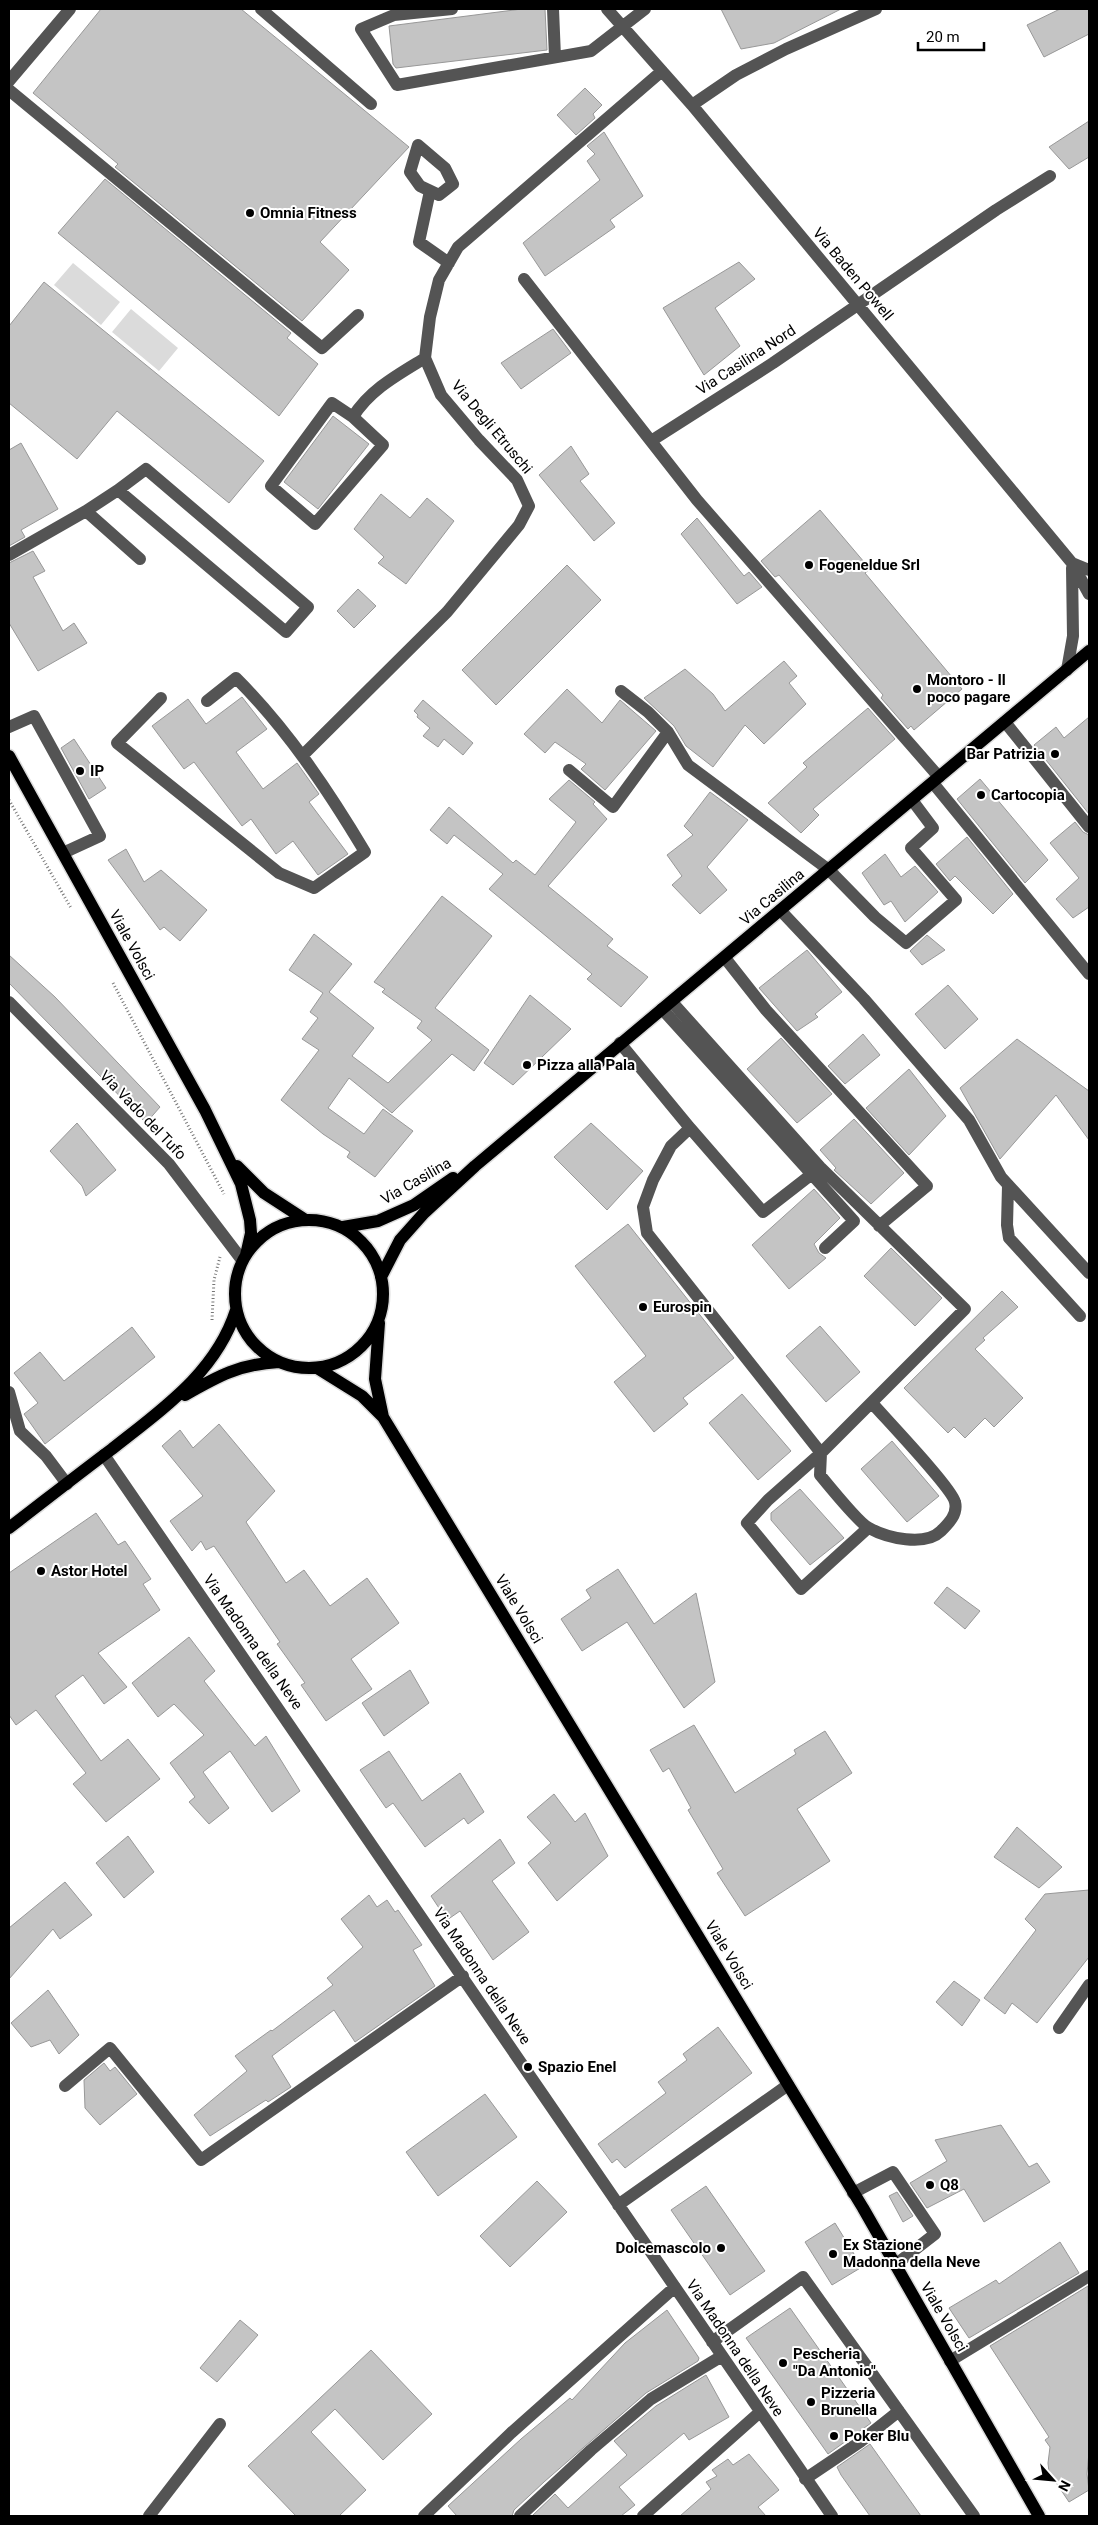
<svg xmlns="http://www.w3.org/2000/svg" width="1098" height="2525" viewBox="0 0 1098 2525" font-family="Roboto,sans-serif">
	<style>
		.green { fill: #dbdbdb }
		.building { fill: #c4c4c4; stroke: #989898 }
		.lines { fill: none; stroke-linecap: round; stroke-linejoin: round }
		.major-casing { stroke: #dbdbdb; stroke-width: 15 }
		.path { stroke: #767676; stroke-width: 3; stroke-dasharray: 1 2.5; stroke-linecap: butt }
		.minor { stroke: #545454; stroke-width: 12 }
		.major { stroke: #000; stroke-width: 12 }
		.poi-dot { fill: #000; stroke: #fff; stroke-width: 2 }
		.labels { text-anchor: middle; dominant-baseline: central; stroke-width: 4; stroke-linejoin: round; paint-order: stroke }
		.poi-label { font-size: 15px; font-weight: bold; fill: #000; stroke: #fff; text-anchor: start }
		.street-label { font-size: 15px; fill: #000; stroke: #fff }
	</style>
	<rect width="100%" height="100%" fill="#fff"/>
	<path class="green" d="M73 263 120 302 101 325 54 285Z
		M131 309 178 348 159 371 112 332Z"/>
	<path class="building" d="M101 9H241L409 147 320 242 349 270 302 321 115 167 118 164 33 93Z
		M522 9H545L547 50 396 68 393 64 389 26Z
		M721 9H841L774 43 741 49Z
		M1060 9H1089V34L1044 57 1027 25Z
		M585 88 602 105 593 114 595 118 576 135 557 115Z
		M1089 121V157L1069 169 1049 147Z
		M604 132 643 196 610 220 615 227 545 276 523 243 600 180 587 161 595 154 587 146Z
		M105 179 291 333 287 338 318 364 279 416 58 233Z
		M739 262 755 279 715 308 740 346 704 375 663 308Z
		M44 282 264 461 229 503 117 411 77 459 9 403V326Z
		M553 329 571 353 521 389 501 363Z
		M333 416 369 444 318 509 284 482Z
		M21 443 58 509 21 530 25 537 9 546V450Z
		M571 446 589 474 580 481 615 523 594 541 539 475Z
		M381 494 410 518 427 498 454 521 406 584 378 563 384 557 354 529Z
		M820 510 870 569 865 573 962 689 914 730 911 726 908 729 881 698 883 695 815 616 779 575 775 577 761 561Z
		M697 518 744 576 749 572 762 587 737 604 681 534Z
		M33 551 45 571 33 577 63 631 74 623 87 643 38 671 9 623V563Z
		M567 565 601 600 496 705 462 670Z
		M358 589 376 606 354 628 337 611Z
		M784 661 797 676 789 683 806 704 764 744 745 725 713 767 686 746 674 726 644 698 685 669 713 694 725 711Z
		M567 689 602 723 620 700 656 731 605 790 581 769 586 764 555 742 545 753 524 734Z
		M242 697 267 729 236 752 263 789 297 763 319 794 309 802 348 854 318 875 293 841 276 854 251 819 242 826 194 762 184 769 152 726 188 699 206 724Z
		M423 700 473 743 463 755 444 739 438 747 423 736 430 728 417 717 418 715 414 711Z
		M868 708 895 739 813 809 819 815 801 833 768 803 807 767 803 763Z
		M1089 717V814L1034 745 1056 727 1064 738Z
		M74 739 106 788 89 799 61 748Z
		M980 779 1048 860 1025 883 957 799Z
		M569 780 595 802 593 804 607 819 548 886 613 939 607 946 648 977 621 1007 587 979 592 974 489 889 503 874 454 835 447 844 430 830 449 807 513 863 516 860 535 875 576 822 549 799Z
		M710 792 748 820 707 867 727 890 700 914 672 885 682 876 667 855 693 835 684 826Z
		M1075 822 1083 832 1089 835V907L1073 918 1056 899 1079 878 1050 843Z
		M967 837 1013 894 993 914 955 876 950 881 936 864Z
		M126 849 144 882 161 870 207 910 180 941 164 927 160 930 108 860Z
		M885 854 901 877 915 866 938 892 905 922 891 901 884 905 862 873Z
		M442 896 492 936 435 1008 489 1050 474 1071 452 1054 392 1113 349 1078 328 1108 364 1134 383 1109 413 1131 375 1177 347 1157 350 1152 323 1134 281 1100 319 1050 302 1039 318 1018 310 1012 323 993 289 970 314 934 352 964 329 992 374 1028 352 1056 388 1083 432 1040 417 1028 422 1021 382 992 385 989 374 982Z
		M927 935 945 950 922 965 910 951Z
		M807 950 842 992 815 1014 818 1017 797 1031 759 988Z
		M9 955 55 997 160 1107 146 1123 9 983Z
		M948 985 978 1019 945 1049 915 1014Z
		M530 995 571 1029 513 1085 484 1063Z
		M863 1034 880 1055 845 1084 828 1066Z
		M781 1038 832 1094 797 1123 747 1069Z
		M1017 1039 1089 1091V1140L1056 1095 1000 1159 960 1088Z
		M909 1069 946 1116 909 1155 866 1108Z
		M854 1119 904 1173 871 1204 834 1170 836 1168 820 1150Z
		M77 1123 116 1170 86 1196 82 1186 50 1151Z
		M591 1123 643 1171 607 1210 554 1157Z
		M814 1189 840 1218 814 1244 819 1253 826 1258 789 1289 752 1245Z
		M628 1224 734 1358 683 1398 688 1404 654 1432 614 1382 646 1356 575 1266Z
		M891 1248 942 1298 915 1326 864 1276Z
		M1002 1291 1018 1307 983 1338 985 1340 975 1349 1023 1398 994 1427 985 1418 965 1438 954 1427 948 1433 904 1388Z
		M820 1326 860 1372 826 1402 786 1356Z
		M132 1327 155 1357 45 1444 24 1414 38 1403 14 1373 40 1352 64 1381Z
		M742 1394 791 1451 758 1480 709 1423Z
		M219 1424 275 1491 246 1522 286 1583 304 1570 330 1606 367 1578 399 1623 351 1659 372 1689 326 1721 301 1685 305 1683 277 1644 280 1642 214 1546 206 1550 201 1541 192 1551 170 1521 203 1496 162 1446 180 1430 193 1448Z
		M892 1441 939 1496 907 1522 861 1469Z
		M800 1489 844 1538 810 1565 771 1520V1513Z
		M96 1513 118 1545 125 1541 151 1579 143 1584 160 1610 98 1653 127 1687 104 1704 83 1675 55 1696 101 1761 128 1739 160 1779 106 1822 73 1784 86 1773 36 1710 16 1725 9 1715V1573Z
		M618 1569 654 1624 696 1593 715 1682 684 1708 627 1622 582 1651 561 1619 591 1598 586 1590Z
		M947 1587 980 1611 965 1629 934 1603Z
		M189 1637 215 1671 204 1681 255 1746 266 1736 300 1791 272 1812 230 1751 203 1772 229 1808 209 1824 189 1802 195 1797 170 1763 204 1735 174 1704 158 1717 132 1683Z
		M410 1670 429 1703 384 1736 362 1703Z
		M694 1725 735 1793 796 1754 794 1750 825 1731 852 1773 797 1809 830 1861 745 1916 717 1873 723 1869 688 1810 691 1808 669 1768 663 1772 650 1750Z
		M389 1751 422 1801 460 1773 484 1812 468 1824 464 1818 425 1847 393 1803 386 1808 360 1770Z
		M554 1794 575 1822 585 1813 608 1856 557 1901 528 1863 551 1843 527 1817Z
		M1017 1827 1062 1867 1039 1888 994 1857Z
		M128 1836 154 1872 124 1898 96 1863Z
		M500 1839 515 1863 492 1881 529 1932 493 1960 460 1911 447 1920 431 1896Z
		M65 1882 92 1915 60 1939 53 1929 9 1979V1928Z
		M1089 1890V1957L1037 2023 1012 2003 1005 2014 984 1998 1036 1930 1025 1919 1045 1894Z
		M369 1895 377 1907 387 1900 395 1912 398 1910 422 1945 413 1950 435 1986 355 2042 334 2010 272 2056 291 2087 268 2102 266 2100 210 2136 194 2115 247 2071 235 2056 271 2030 272 2031 333 1985 327 1978 363 1947 341 1919Z
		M954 1981 980 2000 962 2026 936 2002Z
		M48 1990 79 2035 59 2054 50 2040 31 2047 11 2023Z
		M718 2027 752 2073 625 2168 617 2159 612 2163 598 2144 666 2093 658 2082 687 2060 683 2054Z
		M104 2063 110 2071 115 2067 137 2094 100 2125 85 2108 84 2080Z
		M485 2094 517 2137 438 2196 406 2152Z
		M1001 2125 1029 2167 1037 2163 1050 2182 984 2222 964 2189 927 2208 910 2183 947 2161 935 2140Z
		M537 2181 567 2212 510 2267 480 2236Z
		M706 2186 765 2271 730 2295 671 2210Z
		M897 2192 913 2216 903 2222 889 2196Z
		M835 2223 862 2267 832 2285 805 2242Z
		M1060 2242 1079 2273 969 2338 949 2308 996 2280 999 2284Z
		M1088 2286 1089 2452 1087 2474 1089 2490 1069 2502 1049 2472 1048 2463 1050 2447 1045 2440 1049 2437 990 2346Z
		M790 2308 871 2423 828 2454 746 2338Z
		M667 2310 699 2358 698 2361 646 2393 544 2482 514 2510 512 2516H457L448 2506 521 2439 570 2398 572 2400 625 2343Z
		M240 2320 258 2335 217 2382 200 2368Z
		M371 2350 432 2414 383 2460 335 2409 311 2432 366 2490 339 2516H296L248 2466Z
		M706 2375 729 2417 689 2440 684 2433 619 2487 635 2505 621 2516H532L555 2494 568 2508 627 2455 614 2441 656 2406Z
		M870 2444 921 2516H870L841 2475 837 2467Z
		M749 2454 779 2490 758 2507 766 2516H680L711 2489 706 2482 717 2476 712 2470 728 2459 733 2465Z"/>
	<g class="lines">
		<defs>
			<path id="major" d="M9 756 205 1110 241 1184 250 1220 251 1233 246 1255
				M237 1166 264 1193 304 1219
				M235 1294a74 74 0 1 1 148 0a74 74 0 1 1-148 0Z
				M343 1227 378 1221 414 1205 453 1178
				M381 1277 400 1240 424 1213 475 1166 1089 651
				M379 1323 375 1379 383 1417
				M317 1368 362 1396 383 1417 863 2208 1039 2516
				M185 1395C218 1376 240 1364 279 1362
				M9 1528C43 1502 77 1475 112 1449 161 1410 216 1373 236 1310"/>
		</defs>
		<use href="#major" class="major-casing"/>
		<path class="path" d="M9 800 71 908
			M113 983 224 1194
			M212 1320 214 1280 220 1257"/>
		<path class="minor" d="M261 9 371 104
			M452 9 394 15 361 29 397 85 591 51 645 9
			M553 9 555 57
			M607 9 692 105 1072 563 1089 594
			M9 81 70 9
			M9 90 322 348 358 315
			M692 105 736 75 786 49 876 9
			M418 145 445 168 453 184 439 195 420 186 410 172Z
			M430 191 419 242 449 263
			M524 279 697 500 939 777
			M332 403 353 417 383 445 315 524 271 486Z
			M353 417C369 390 399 374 425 358
			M651 441 773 363 996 210 1050 176
			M86 511 118 490 286 632 308 607 146 469 118 490
			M9 555 86 511 140 559
			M1072 563 1089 570
			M1067 670 1073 636 1072 568
			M621 691 648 712 668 732 688 765 829 870 875 917 906 943 956 900 911 848 933 828 912 800
			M161 698 117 743 279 873 314 888 365 852C328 790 287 729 236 678L207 701
			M1005 722 1089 827
			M9 727 34 716 100 836 63 853
			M302 756 447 612 519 525 529 506 517 480 479 440 441 395 425 358 430 317 439 280 458 247 662 71
			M569 770 613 807 668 732
			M933 783 1089 974
			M781 911 864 999 969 1120 1001 1177 1089 1273
			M725 958 766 1010 927 1186 879 1226
			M9 1002 169 1164 242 1260
			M662 1009 854 1221 825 1248
			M620 1043 690 1128 671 1146 653 1180 643 1207 647 1233 821 1453 965 1309 820 1167 672 1002
			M690 1128 763 1212 812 1174
			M1008 1186 1007 1225 1009 1238 1080 1316
			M9 1392 20 1431 46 1456 67 1484
			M821 1453 820 1475C829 1486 860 1524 869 1528 887 1538 925 1547 941 1531 949 1523 958 1514 955 1502 952 1488 885 1418 872 1403
			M821 1453 768 1500 747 1523 801 1589 868 1528
			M104 1455 832 2516
			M1059 2028 1089 1985
			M65 2086 110 2048 201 2160 463 1976
			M853 2193 893 2172 935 2234 895 2265
			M618 2205 788 2085
			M712 2342 803 2277 974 2516
			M950 2361 1089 2276
			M805 2479 860 2442 899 2411
			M149 2516 220 2424
			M424 2516 511 2433 675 2287
			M520 2516 591 2450 651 2399 722 2356
			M643 2516 760 2412"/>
		<use href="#major" class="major"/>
	</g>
	<g class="poi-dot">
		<circle cx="250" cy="213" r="5"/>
		<circle cx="809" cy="565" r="5"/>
		<circle cx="917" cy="689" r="5"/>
		<circle cx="1055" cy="754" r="5"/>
		<circle cx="80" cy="771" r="5"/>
		<circle cx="981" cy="795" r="5"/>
		<circle cx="527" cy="1065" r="5"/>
		<circle cx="643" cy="1307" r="5"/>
		<circle cx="41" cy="1571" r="5"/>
		<circle cx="528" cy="2067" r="5"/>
		<circle cx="930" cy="2185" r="5"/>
		<circle cx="721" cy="2248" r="5"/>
		<circle cx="833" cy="2254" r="5"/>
		<circle cx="783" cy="2363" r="5"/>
		<circle cx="811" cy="2402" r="5"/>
		<circle cx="834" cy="2436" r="5"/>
	</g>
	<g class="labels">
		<g class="poi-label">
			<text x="260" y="213">Omnia Fitness</text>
			<text x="819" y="565">Fogeneldue Srl</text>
			<text x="927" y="680">Montoro - Il<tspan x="927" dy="17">poco pagare</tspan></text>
			<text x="1045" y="754" text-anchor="end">Bar Patrizia</text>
			<text x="90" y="771">IP</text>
			<text x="991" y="795">Cartocopia</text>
			<text x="537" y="1065">Pizza alla Pala</text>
			<text x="653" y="1307">Eurospin</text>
			<text x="51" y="1571">Astor Hotel</text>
			<text x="538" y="2067">Spazio Enel</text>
			<text x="940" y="2185">Q8</text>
			<text x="843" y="2245">Ex Stazione<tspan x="843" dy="17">Madonna della Neve</tspan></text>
			<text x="711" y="2248" text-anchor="end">Dolcemascolo</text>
			<text x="793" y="2354">Pescheria<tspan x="793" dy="17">"Da Antonio"</tspan></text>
			<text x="821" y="2393">Pizzeria<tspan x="821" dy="17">Brunella</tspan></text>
			<text x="844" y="2436">Poker Blu</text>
		</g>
		<g class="street-label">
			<text transform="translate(853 274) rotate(50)">Via Baden Powell</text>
			<text transform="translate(746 360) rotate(-33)">Via Casilina Nord</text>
			<text transform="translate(492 427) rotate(50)">Via Degli Etruschi</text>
			<text transform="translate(772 897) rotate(-40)">Via Casilina</text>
			<text transform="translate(132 945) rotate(61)">Viale Volsci</text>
			<text transform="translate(143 1115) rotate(46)">Via Vado del Tufo</text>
			<text transform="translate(416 1181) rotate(-30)">Via Casilina</text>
			<text transform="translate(519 1609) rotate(59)">Viale Volsci</text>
			<text transform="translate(253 1642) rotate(55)">Via Madonna della Neve</text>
			<text transform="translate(729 1955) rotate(59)">Viale Volsci</text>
			<text transform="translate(482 1976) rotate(56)">Via Madonna della Neve</text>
			<text transform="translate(944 2317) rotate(60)">Viale Volsci</text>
			<text transform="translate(735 2348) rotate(56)">Via Madonna della Neve</text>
		</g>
	</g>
	<rect width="1098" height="2525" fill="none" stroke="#000000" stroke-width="20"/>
	<g transform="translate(1053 2480) rotate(117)" stroke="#ffffff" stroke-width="4" paint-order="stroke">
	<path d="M0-4L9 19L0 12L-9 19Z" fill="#000000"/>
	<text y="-8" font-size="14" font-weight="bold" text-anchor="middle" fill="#000000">N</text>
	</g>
	<path d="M918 42v8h66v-8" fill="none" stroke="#000000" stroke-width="2.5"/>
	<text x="926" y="42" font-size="15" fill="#000000" stroke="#ffffff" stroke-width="4" paint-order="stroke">20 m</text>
</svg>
